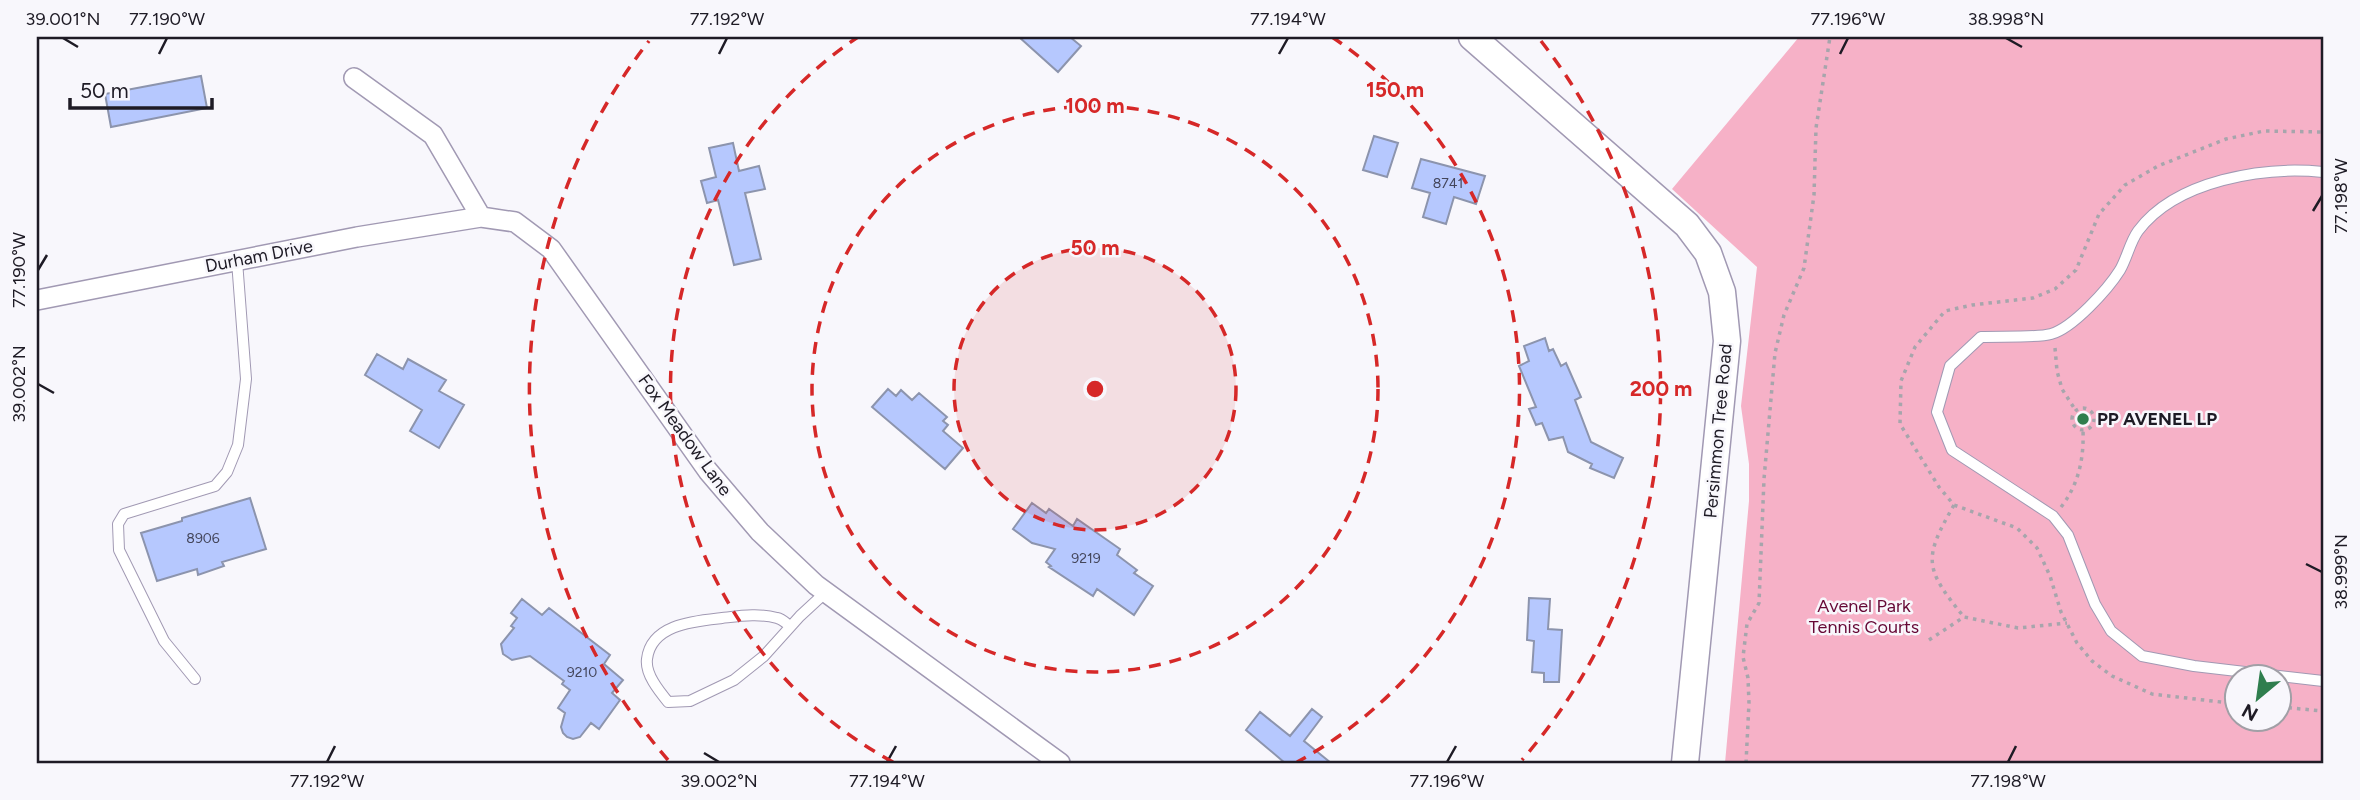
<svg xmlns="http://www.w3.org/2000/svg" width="2360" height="800" viewBox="0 0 2360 800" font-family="Figtree,sans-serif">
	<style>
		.green { fill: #f6b1c7; fill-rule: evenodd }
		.building { fill: #b6c8fe; stroke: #8c94ad; stroke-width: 2 }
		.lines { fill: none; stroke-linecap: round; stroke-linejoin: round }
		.lane-casing { stroke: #a199b3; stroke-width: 12 }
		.street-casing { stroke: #a199b3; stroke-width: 22 }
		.secondary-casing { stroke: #a199b3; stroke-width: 29 }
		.path { stroke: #a7a5ac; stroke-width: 3.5; stroke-dasharray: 3.5 5; stroke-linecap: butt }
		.lane { stroke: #fff; stroke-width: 10 }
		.street { stroke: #fff; stroke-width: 19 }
		.secondary { stroke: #fff; stroke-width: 26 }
		.ticks { fill: none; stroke: #1e1b25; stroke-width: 2.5 }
		.ring { fill: none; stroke: #d62828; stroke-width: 3.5; stroke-dasharray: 12 9 }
		.poi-dot { fill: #2f7e4e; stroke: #f8f7fc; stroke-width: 2.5 }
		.labels { text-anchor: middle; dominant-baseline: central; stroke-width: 5; stroke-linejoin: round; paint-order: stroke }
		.number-label { font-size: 14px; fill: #44465b }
		.street-label { font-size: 18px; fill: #1e1b25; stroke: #f8f7fc }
		.poi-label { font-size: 18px; font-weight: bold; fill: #1e1b25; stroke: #f8f7fc; text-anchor: start }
		.park-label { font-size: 18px; fill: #660836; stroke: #f8f7fc }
		.centre { fill: #d62828; stroke: #f8f7fc; stroke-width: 3.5 }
		.ring-label { font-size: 21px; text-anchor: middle; font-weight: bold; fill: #d62828; stroke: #f8f7fc; stroke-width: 5; stroke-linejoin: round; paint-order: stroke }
		.neatline { fill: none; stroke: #1e1b25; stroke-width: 2.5 }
		.ticks-label { font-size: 18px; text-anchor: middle; fill: #1e1b25 }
	</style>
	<rect width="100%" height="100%" fill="#f8f7fc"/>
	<path class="green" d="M1799 37H2323V763H1725L1749 501V464L1741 406 1757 267 1672 189ZM2238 678H2280V720H2238Z"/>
	<path class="building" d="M1019 37H1070L1081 46 1058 72Z
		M201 76 207 108 111 127 105 94Z
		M1374 136 1398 143 1387 177 1363 170Z
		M733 143 739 171 759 166 765 189 745 193 761 259 734 265 718 200 707 203 701 181 716 177 709 148Z
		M1421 159 1485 176 1476 204 1454 197 1446 224 1423 217 1430 193 1412 188Z
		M1545 338 1549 351 1553 349 1561 366 1566 363 1581 397 1575 400 1591 442 1623 458 1614 478 1590 468 1592 464 1568 452 1563 437 1549 440 1542 423 1536 425 1529 409 1536 407 1519 366 1529 361 1524 346Z
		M377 354 403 369 408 359 446 380 439 391 464 405 439 448 410 431 422 410 365 375Z
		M888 389 896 396 901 390 912 400 919 393 947 417 943 421 948 425 943 431 963 448 945 469 872 407Z
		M250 498 266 549 222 562 224 566 198 575 197 569 157 581 141 533 182 521V518Z
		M1032 503 1046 513 1049 509 1073 526 1077 519 1120 549 1117 555 1137 570 1134 573 1153 586 1134 615 1097 589 1093 596 1049 567 1051 566 1046 562 1055 549 1032 543 1013 529Z
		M1529 598 1550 599 1548 629 1562 630 1559 682H1544V673L1532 672 1534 641 1527 640Z
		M522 599 542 615 549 608 610 655 604 664 623 680 612 693 620 700 599 729 591 723 580 737 573 739 567 737 563 733 561 727 565 713 558 708 570 690 562 684 564 681 530 656 512 660 503 654 501 644 514 628 511 626 517 618 511 613Z
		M1312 709 1322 717 1304 741 1331 763H1285L1246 730 1260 712 1290 736Z"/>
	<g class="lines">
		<defs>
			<path id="lane" d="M2323 172C2264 166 2176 180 2138 231 2130 242 2127 258 2120 270 2108 289 2073 328 2051 334 2037 338 1998 336 1981 337L1950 366 1937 412 1952 450 2053 516 2068 535 2095 604 2111 631 2142 656 2194 666 2323 681
				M790 626C786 623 782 619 777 618 759 613 740 616 722 618 695 621 651 624 647 659 645 674 659 691 668 702L690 701 734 680 764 656 800 616 826 592
				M195 679 164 641 119 550 118 524 124 514 215 486 227 472 238 445 246 379 237 261"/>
			<path id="street" d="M354 78 433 135 481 217 515 222 551 249 708 471 760 532 816 585 1060 763
				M37 300 357 237 481 217"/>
			<path id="secondary" d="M1472 37 1687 225 1708 253 1722 292 1727 341 1685 763"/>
		</defs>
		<use href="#lane" class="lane-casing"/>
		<use href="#street" class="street-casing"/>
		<use href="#secondary" class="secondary-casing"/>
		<path class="path" d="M2055 348 2057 371 2062 389 2076 411
			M2072 419a11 11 0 1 1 22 0a11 11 0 1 1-22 0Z
			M1954 505C1923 559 1924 568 1964 617
			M2061 507C2079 484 2084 458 2083 430
			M1929 640 1964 617 2018 628 2067 623
			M2238 704 2152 694 2112 676 2092 661 2077 643 2061 612 2050 576 2037 548 2017 528 1954 505 1939 487 1900 424 1901 381 1915 347 1945 311 1972 305 2033 298 2055 289 2076 270 2099 214 2125 185 2158 166 2226 139 2264 131 2323 132
			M2280 707 2323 711
			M1746 763 1749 703 1748 678 1743 657 1747 624 1759 603 1764 479 1775 353 1784 315 1804 268 1814 195 1816 128 1830 37"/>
		<use href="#lane" class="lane"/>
		<use href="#street" class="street"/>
		<use href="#secondary" class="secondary"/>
	</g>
	<path class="ticks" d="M63 38 78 47M2006 38 2022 47M159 54 167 38M719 54 727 38M1279 54 1288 38M1840 54 1848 38M2313 211 2322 196M38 270 47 255M38 384 54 393M2306 564 2322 572M704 753 719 762M327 762 335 746M887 762 896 746M1447 762 1456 746M2008 762 2016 746"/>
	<circle cx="1095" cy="389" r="141" fill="#d62828" fill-opacity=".12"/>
	<g class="ring">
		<circle cx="1095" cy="389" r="141"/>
		<circle cx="1095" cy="389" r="283"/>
		<path d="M893 762A424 424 0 0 1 858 37M1332 37A424 424 0 0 1 1297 762"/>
		<path d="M668 760A566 566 0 0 1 649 41M1541 41A566 566 0 0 1 1522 760"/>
	</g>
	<circle class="poi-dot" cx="2083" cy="419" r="7"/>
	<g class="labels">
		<g class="number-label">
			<text x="1448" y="183">8741</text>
			<text x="203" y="538">8906</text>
			<text x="1086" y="558">9219</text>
			<text x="582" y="672">9210</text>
		</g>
		<g class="street-label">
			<text transform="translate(259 256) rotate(-11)">Durham Drive</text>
			<text transform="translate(1718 431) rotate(-85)">Persimmon Tree Road</text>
			<text transform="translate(685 435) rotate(54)">Fox Meadow Lane</text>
		</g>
		<g class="poi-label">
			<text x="2097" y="419">PP AVENEL LP</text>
		</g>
		<g class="park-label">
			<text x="1864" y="606">Avenel Park<tspan x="1864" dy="21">Tennis Courts</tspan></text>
		</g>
	</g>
	<circle cx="1095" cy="389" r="10" class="centre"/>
	<g class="ring-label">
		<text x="1395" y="97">150 m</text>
		<text x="1095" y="113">100 m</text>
		<text x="1095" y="255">50 m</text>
		<text x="1661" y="396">200 m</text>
	</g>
	<rect width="2360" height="800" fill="none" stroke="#f8f7fc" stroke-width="77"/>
	<g transform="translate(2258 698) rotate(209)"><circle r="33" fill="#f8f7fc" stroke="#a19fa6" stroke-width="2"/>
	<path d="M0-5L12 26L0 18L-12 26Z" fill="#2f7e4e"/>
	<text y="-10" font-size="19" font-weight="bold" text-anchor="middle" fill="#1e1b25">N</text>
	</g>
	<path d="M70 98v10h142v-10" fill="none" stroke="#1e1b25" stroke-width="3.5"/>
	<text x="80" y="98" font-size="21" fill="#1e1b25" stroke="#f8f7fc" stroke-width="5" paint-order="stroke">50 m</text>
	<rect x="38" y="38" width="2284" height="724" class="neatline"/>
	<g class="ticks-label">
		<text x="63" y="25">39.001°N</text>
		<text x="167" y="25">77.190°W</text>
		<text x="727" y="25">77.192°W</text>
		<text x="1288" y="25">77.194°W</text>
		<text x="1848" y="25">77.196°W</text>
		<text x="2006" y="25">38.998°N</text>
		<text transform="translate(2341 196) rotate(-90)" y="6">77.198°W</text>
		<text transform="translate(19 270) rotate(-90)" y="6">77.190°W</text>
		<text transform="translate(19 384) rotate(-90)" y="6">39.002°N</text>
		<text transform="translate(2341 572) rotate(-90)" y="6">38.999°N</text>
		<text x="327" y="787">77.192°W</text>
		<text x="719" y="787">39.002°N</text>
		<text x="887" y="787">77.194°W</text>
		<text x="1447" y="787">77.196°W</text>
		<text x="2008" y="787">77.198°W</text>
	</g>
</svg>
